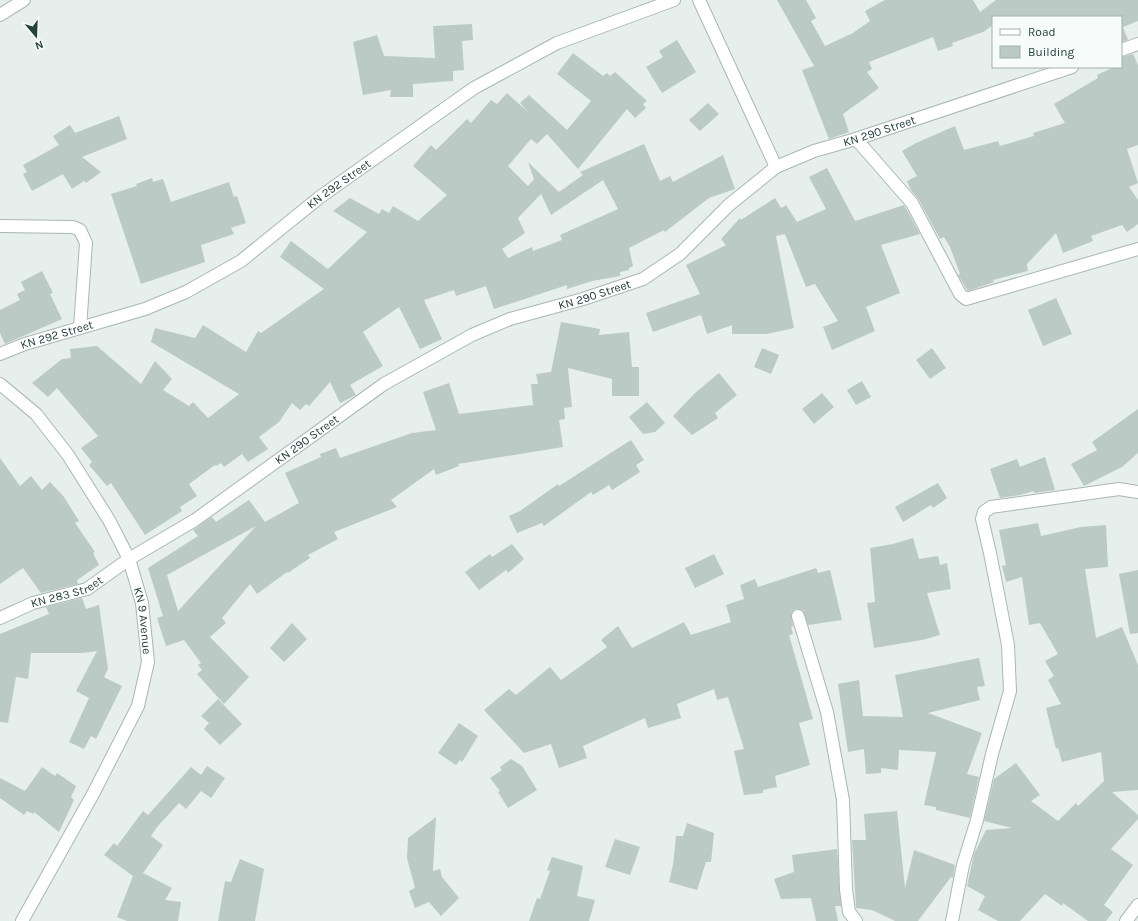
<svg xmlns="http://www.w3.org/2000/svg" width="1138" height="921" viewBox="0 0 1138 921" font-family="Karla,sans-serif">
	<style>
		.building { fill: #bbcac4; fill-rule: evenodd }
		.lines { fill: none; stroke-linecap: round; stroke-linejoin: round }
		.minor-casing { stroke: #a8b8b2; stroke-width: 14 }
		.minor { stroke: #fff; stroke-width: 12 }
		.labels { text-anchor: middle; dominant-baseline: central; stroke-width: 4; stroke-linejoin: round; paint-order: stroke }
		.street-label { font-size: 12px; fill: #24423a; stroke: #f7fbf9 }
	</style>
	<rect width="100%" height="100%" fill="#e6efeb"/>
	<path class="building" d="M777 0H806L816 18 811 21 825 46 853 33 870 21 865 11 885 0H973L980 12 996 0H1138V21L1123 27 1128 40 1121 42V17H993V25L983 32 952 43 953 46 938 51 933 37 869 62 872 69 867 72 879 88 843 114 849 132 829 139 802 70 814 66Z
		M472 24 473 40 462 41 464 70 453 71V81L413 84V97H390L391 90 363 95 353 42 377 35 384 56 435 58 433 26Z
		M677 40 696 72 662 93 646 67 663 57 659 51Z
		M573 53 603 76 607 73 610 76 615 72 647 101 643 104 646 108 635 118 627 109 578 169 547 134 537 144 531 139 508 166 528 186 534 179 528 162 559 192 583 175 580 172 644 144 660 181 670 176 673 182 723 155 735 189 709 198 665 232 664 230 629 248 633 266 629 268V270L620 272V276L592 281 567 289V285L494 309 486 286 456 296 454 290 424 300 442 339 420 349 399 307 363 332 383 366 350 385 356 395 340 403 330 382 309 406 306 404 300 410 292 403 279 422 259 437 268 449 248 462 242 454 224 467 221 463 216 466 215 465 189 484 197 496 180 507 182 511 145 535 111 483 107 486 89 465 92 462 81 448 98 436 57 388 48 397 32 383 62 359 71 358 70 349 97 346 141 384 155 361 172 379 163 390 189 406 193 402 208 418 239 394 151 342 155 328 195 338 203 325 246 352 258 331 261 333 324 289 280 257 291 241 328 269 367 232 333 211 350 198 379 214 382 209 389 213 393 206 418 221 447 195 413 166 431 145 436 150 467 119 471 123 491 100 497 104 507 93 529 113 520 103 529 95 567 130 591 101 557 74ZM603 180 618 209 560 235 562 240 533 251 532 247 508 258 502 249 525 233 518 218 541 194 551 215Z
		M1133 54 1138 65V145L1127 149 1138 183 1129 187 1138 200V224L1127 232 1122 225 1091 236 1093 241 1063 253 1056 233 1027 264 1028 271 993 280 994 282 968 291 958 275 960 274 950 247 944 237 940 239 919 200 911 190 907 181 917 176 902 151 916 143 955 126 964 150 998 141 1000 146 1034 136 1033 133 1065 123 1054 104 1098 78 1097 75 1114 67H1121V57Z
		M708 103 719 114 700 131 689 120Z
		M119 116 127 139 82 157 101 172 86 183 84 181 72 189 63 174 32 191 23 174 27 172 23 165 59 145 53 136 70 125 75 133Z
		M827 168 855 221 904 205 920 234 881 245 900 293 866 307 875 331 832 350 823 327 838 321 815 284 806 287 785 234 776 236 794 328 767 334H732V325L707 334 701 315 653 332 646 313 700 294 686 265 726 245 721 239 740 218 741 220 775 198 781 208 786 205 797 222 826 209 809 177Z
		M152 178 153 182 163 179 171 202 229 182 234 197 237 196 246 223 231 228 234 234 201 245 205 262 141 284 111 194 137 186 136 184Z
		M42 271 53 293 50 294 62 319 5 344 0 333V310L20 300 17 294 25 290 21 282Z
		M1056 298 1072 334 1043 346 1028 310Z
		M561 322 600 329 599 335 629 332 632 367H639V396H612V379L568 368 572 407 564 408 565 419 559 420 563 447 458 464 459 466 436 475 434 469 391 500 397 507 334 532 338 539 308 555 310 558 288 573 287 572 257 594 250 584 222 618 226 623 210 637 249 677 224 704 197 674 202 670 198 665 201 663 184 640 166 646 157 618 163 616 148 568 198 536 193 530 212 517 216 522 249 500 265 522 299 503 285 473 321 457 320 454 336 448 340 458 412 433 436 430 423 392 449 383 459 414 533 405 531 384H538L536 374 551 372ZM256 526 178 611 167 575Z
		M762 348 779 355 771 374 754 367Z
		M932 348 946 368 930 379 916 360Z
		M719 373 737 395 715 413 718 418 692 435 673 416 695 393Z
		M862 381 871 397 856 405 847 390Z
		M822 393 834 407 814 424 802 409Z
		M647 402 665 423 655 432 643 434 629 417Z
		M1138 409V453L1122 467 1084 486 1071 464 1097 450 1092 442Z
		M631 440 644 460 636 465 640 472 612 490 609 485 593 495 591 492 544 526 542 523 517 533 509 516 520 511 558 484 559 486Z
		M1045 457 1055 490 1034 493V491L1020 495 1000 498 990 469 1017 459 1020 467Z
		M0 458 20 486 31 476 42 490 50 482 64 497 79 521 75 523 95 552 93 553 99 565 77 580 78 584 41 593 23 568 0 584Z
		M938 483 947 498 933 508 931 505 903 522 895 507Z
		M1038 523 1041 536 1081 527 1106 525 1108 567 1085 569 1096 638 1122 627 1138 665V790L1112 792 1138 815V819L1111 849 1133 865 1104 905 1113 912 1106 921H1088L1063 903 1062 906 1045 894 1020 921H998L978 910 985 896 967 886 974 854 986 830 1012 828 984 821 994 779 1016 763 1040 795 1031 801 1058 821 1076 803 1078 806 1104 781 1101 752 1062 762 1058 748 1056 749 1046 708 1061 704 1048 680 1054 676 1045 661 1058 654 1040 623 1029 625 1022 577 1006 582 1002 566 1006 565 999 530Z
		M913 538 919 559 938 556 940 565 947 563 951 589 927 593 940 635 922 640 874 648 867 603 875 602 870 548 893 544Z
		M512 544 524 559 508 573 506 570 479 590 465 572 490 554 492 557Z
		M714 554 724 574 695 588 685 568Z
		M816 568 818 573 830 570 842 620 808 625 803 610 795 609 791 614 793 627H791L793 634 789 635 813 719 799 723 810 765 775 776 777 787 763 790V793L744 795 734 751 744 749 728 697 717 700 714 689 677 704 681 718 648 728 645 718 583 746 587 758 559 768 551 744 524 753 484 710 509 689 516 695 550 667 561 680 607 647 601 640 618 626 632 648 684 622 691 635 731 622 726 605 744 599 740 585 755 579 758 587Z
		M1138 570V633L1130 634 1119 574Z
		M82 598 86 609 99 605 108 669 104 677 122 686 96 739 91 736 84 749 69 742 89 698 76 691 97 651 82 653H31L28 679 16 677 8 723 0 722V634L49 614 46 607Z
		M292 623 307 639 284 662 270 648Z
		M979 658 985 686 977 687 980 700 928 713 982 733 967 774 979 777 970 818 936 810V807L924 805 936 752 899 750 898 770 881 768V773L866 774 864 749 848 752 838 684 859 680 863 716 903 717 895 675Z
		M218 699 242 724 220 745 204 729 209 723 201 716Z
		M459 723 478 736 462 762 460 760 456 765 438 753Z
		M511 759 522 766 537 790 508 808 498 792 500 791 490 778 502 770 500 767Z
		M207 766 225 778 211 798 201 791 186 809 179 803 157 827 151 836 163 845 143 873 172 888 165 900 181 902 178 921H127L117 917 133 876 104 855 114 843 117 846 143 811 148 815 191 767 201 775Z
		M42 767 55 776 57 773 76 786 71 797 74 800 59 832 34 812 33 814 27 811 24 815 0 798V778L25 791Z
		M897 811 905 888 914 850 955 865 953 878 951 877 918 921H895L872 910 856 908 852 840H866L864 814Z
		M436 817 433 871 440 869 442 877 459 898 441 916 429 902 415 908 409 891 415 888 407 858 408 838Z
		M687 823 714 833 711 862H706L697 890 669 882 673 865 676 836H683Z
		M615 839 640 847 630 875 605 867Z
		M837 849 841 906H835L838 921H816L811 898 781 899 774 879 794 872 792 855Z
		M552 857 583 866 577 896 595 900 589 921H529L537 898 540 899 550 871 547 870Z
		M240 859 264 869 255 921H218L225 881 231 882Z"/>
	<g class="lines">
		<defs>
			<g id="minor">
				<path d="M699 0 776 167"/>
				<path d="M0 15 24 0"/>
				<path d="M1121 50 1138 44"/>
				<path d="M856 139 912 203 960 294 966 299 1138 249"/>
				<path d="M0 226 73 227 80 230 86 243 80 328"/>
				<path id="s1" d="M0 354 25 344 145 309 186 292 241 261 320 197 474 88 557 43 674 0"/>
				<path id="s2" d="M0 384 36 414 68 455 109 520 129 559 142 603 148 662 138 706 93 794 22 921"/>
				<path d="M798 616 827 712 843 800 846 889 849 912 856 921"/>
				<path id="s3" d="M0 618 33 603 87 589 129 559 195 520 384 384 472 335 510 319 583 299 643 279 680 254 729 205 776 167 814 151 856 139 1072 67"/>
				<path d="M952 921 963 865 977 820 992 754 1010 691 1008 645 990 553 982 519 984 512 991 507 1119 489 1138 492"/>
				<path d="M1126 921 1138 905"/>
			</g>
		</defs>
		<use href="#minor" class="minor-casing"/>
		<use href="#minor" class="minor"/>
	</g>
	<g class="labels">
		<g class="street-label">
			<text stroke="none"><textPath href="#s3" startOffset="1018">KN 290 Street</textPath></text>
			<text stroke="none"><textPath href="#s1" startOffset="384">KN 292 Street</textPath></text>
			<text stroke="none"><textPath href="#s3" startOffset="683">KN 290 Street</textPath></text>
			<text stroke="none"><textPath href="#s1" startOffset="60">KN 292 Street</textPath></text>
			<text stroke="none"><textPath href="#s3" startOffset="358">KN 290 Street</textPath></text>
			<text stroke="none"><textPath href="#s3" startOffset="72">KN 283 Street</textPath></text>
			<text stroke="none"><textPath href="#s2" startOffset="283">KN 9 Avenue</textPath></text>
		</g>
	</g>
	<rect x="992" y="16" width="130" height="52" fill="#f7fbf9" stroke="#a3b1ad"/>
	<rect x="1000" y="29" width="20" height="6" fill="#ffffff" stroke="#a3b1ad"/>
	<text x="1028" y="36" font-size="12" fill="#24423a">Road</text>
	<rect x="1000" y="46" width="20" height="12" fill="#bbcac4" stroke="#a3b1ad"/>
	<text x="1028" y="56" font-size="12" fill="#24423a">Building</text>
	<g transform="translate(36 36) rotate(161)" stroke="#f7fbf9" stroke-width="3" paint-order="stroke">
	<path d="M0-3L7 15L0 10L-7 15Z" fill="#24423a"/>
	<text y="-6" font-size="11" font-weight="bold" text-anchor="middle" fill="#24423a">N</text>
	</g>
</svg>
